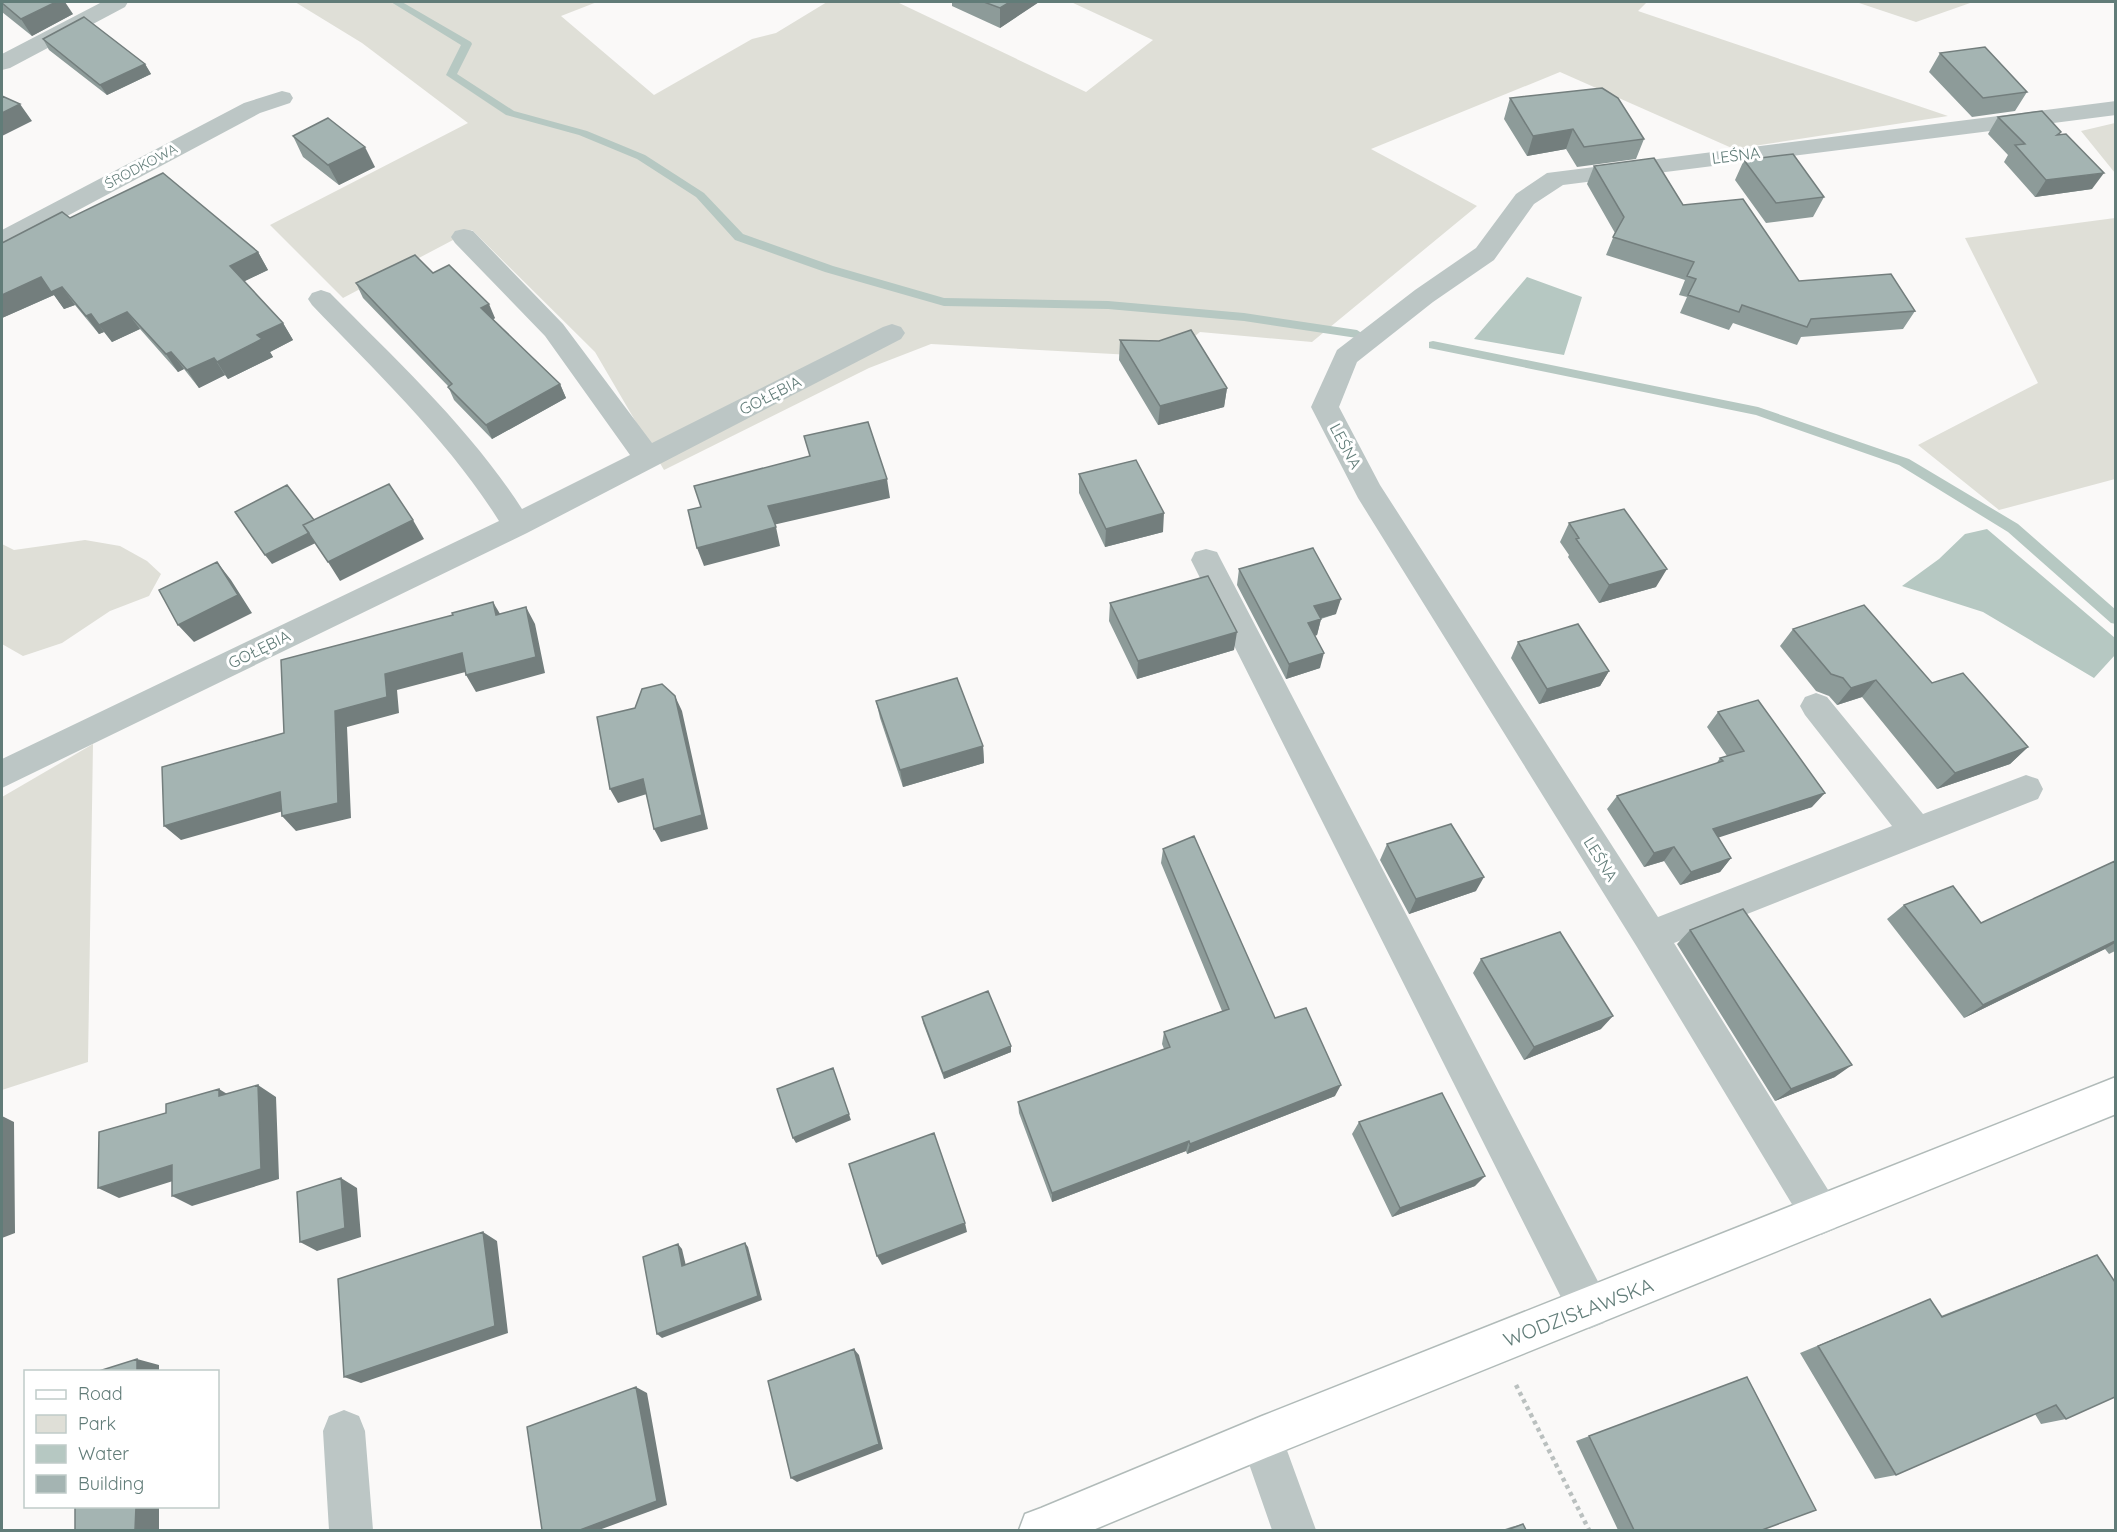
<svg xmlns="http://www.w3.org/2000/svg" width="2117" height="1532" viewBox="0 0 2117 1532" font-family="Quicksand,sans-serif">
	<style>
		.green { fill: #dfdfd7 }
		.water { fill: #b6c8c2 }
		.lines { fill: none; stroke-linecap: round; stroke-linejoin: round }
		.stream { fill: #b6c8c2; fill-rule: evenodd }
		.primary-casing { stroke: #b1bbb9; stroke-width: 3 }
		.path { stroke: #bac0bf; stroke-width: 4.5; stroke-dasharray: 4 4; stroke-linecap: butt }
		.minor { fill: #bcc6c5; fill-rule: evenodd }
		.primary { fill: #fff; fill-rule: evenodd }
		.wall { fill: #8d9b99 }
		.shaded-wall { fill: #737e7d }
		.building { fill: #a4b4b2; stroke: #737e7d; stroke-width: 1.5 }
		.labels { text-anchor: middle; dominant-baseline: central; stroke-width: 6; stroke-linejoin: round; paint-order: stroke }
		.far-street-label { font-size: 14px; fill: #617c78; stroke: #fff }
		.street-label { font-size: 16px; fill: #617c78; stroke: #fff }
		.near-street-label { font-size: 20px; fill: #617c78; stroke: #fff }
	</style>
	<rect width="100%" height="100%" fill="#faf9f8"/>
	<path class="green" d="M295 2H597L561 16 654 95 752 39 776 33 827 2H897L1086 92 1153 40 1071 2H1647L1638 11 1948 116 1734 149 1560 72 1371 149 1477 206 1312 342 1200 332 1169 357 931 344 869 368 664 470 595 352 472 230 343 298 270 225 468 123 362 43Z
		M1856 2H1973L1916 22Z
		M2115 123H2116L2115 173 2081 131Z
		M2115 218V479L1999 510 1918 445 2038 383 1965 238Z
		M85 540 120 546 147 561 161 574 149 596 110 611 62 643 23 656 2 644V544L14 550Z
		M93 744 88 1062 2 1090V797Z"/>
	<path class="water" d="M1527 277 1582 297 1564 355 1474 339Z
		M1987 529 2115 638V655L2094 678 1983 612 1902 586 1939 559 1965 534Z"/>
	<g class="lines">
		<path class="stream" d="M391 2H402L471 42 472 44 457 74 514 111 587 131 645 155 704 193 743 234 833 266 944 298 1108 301 1244 313 1357 330 1363 334 1357 338 1244 321 1108 309 944 306 825 272 735 240 696 197 637 159 579 135 506 115 446 75 461 45Z
			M1433 341 1758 407 1909 459 2018 524 2116 610V624L2111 623 2008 532 1899 465 1756 415 1429 348V342Z"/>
		<defs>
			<path id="primary" d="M2116 1077V1114L1268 1457 1093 1530H1019L1025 1514 1041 1508 1262 1416Z"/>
		</defs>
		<use href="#primary" class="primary-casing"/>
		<path class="path" d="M1516 1385 1589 1530"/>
		<path class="minor" d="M102 2H128L125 7 10 68 2 70V54Z
			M282 91 290 93 293 98 290 103 260 113 11 246 2 248V230L244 103Z
			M2116 101V115L1563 185 1534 204 1494 260 1433 302 1357 362 1339 407 1380 485 1658 917 1892 826 1805 715 1800 706 1805 697 1816 693 1827 697 1923 814 2026 775 2038 779 2043 789 2038 799 1674 943 1835 1201 1841 1215 1835 1229 1821 1235 1807 1229 1637 947 1358 498 1311 407 1337 350 1415 290 1476 248 1516 194 1547 173Z
			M464 229 473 231 563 324 652 443 883 327 892 324 901 327 905 333 901 339 527 533 2 788V759L499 521C449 441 377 373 312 305L308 299 312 293 321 290 330 293C397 361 470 428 522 509L630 455 545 336 455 243 451 237 455 231Z
			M1206 549 1217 552 1221 560 1604 1293 1610 1308 1604 1323 1589 1329 1574 1323 1191 560 1195 552Z
			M344 1410 359 1416 365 1431 373 1530H329L323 1431 329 1416Z
			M1262 1416 1277 1423 1316 1530H1272L1240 1438 1247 1423Z"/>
		<use href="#primary" class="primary"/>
	</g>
	<path class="wall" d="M2 2 73 14 32 36 2 12Z
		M952 2H1039L1000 28 952 6Z
		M43 39 145 64 151 74 107 95 49 50Z
		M1940 53 2027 92 2015 111 1972 117 1929 72Z
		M1510 98 1644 139 1636 159 1577 167 1566 149 1527 156 1504 119Z
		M1998 117 2061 132 2059 135 2092 189 2035 197 2004 162 2008 155 1988 134Z
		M293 136 375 167 339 185 303 157Z
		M1744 160 1824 197 1813 217 1766 223 1735 180Z
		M1594 166 1683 205 1799 281 1915 311 1903 329 1801 337 1797 345 1733 323 1729 330 1680 313 1687 297 1679 295 1685 280 1606 255 1615 233 1587 184Z
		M70 218 258 252 268 270 244 281 283 323 293 340 270 352 273 357 228 379 225 375 199 388 184 369 178 372 140 329 112 342 104 332 99 334 75 305 64 309 54 295 2 318V243Z
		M433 273 495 318 493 320 560 384 566 398 492 439 454 400 448 386 363 298 356 283Z
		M1120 340 1159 341 1227 388 1224 407 1158 425 1119 360Z
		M1079 474 1163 532 1105 547 1079 493Z
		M1569 523 1656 587 1599 603 1568 557 1569 555 1560 542Z
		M1239 569 1336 614 1321 619 1317 635 1315 636 1320 668 1286 679 1237 585Z
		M1110 603 1234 650 1137 679 1109 621Z
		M1793 629 1932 683 2028 747 2010 764 1937 789 1862 697 1837 705 1829 696 1816 691 1780 646Z
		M1518 642 1609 671 1600 686 1539 704 1511 658Z
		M876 701 983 746 984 763 903 787 880 718Z
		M1718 712 1812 807 1718 837 1731 858 1720 872 1680 885 1664 861 1644 867 1607 809 1617 796 1716 764 1720 758 1727 756 1707 727Z
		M1387 844 1476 891 1409 914 1380 860Z
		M1163 849 1275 1018 1335 1096 1187 1154 1186 1151 1052 1202 1019 1113 1018 1102 1164 1049 1162 1044 1164 1032 1222 1011 1161 863Z
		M2115 861V951L2109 954 2105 949 1964 1018 1887 919 1904 905 1981 923Z
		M1690 930 1835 1077 1775 1101 1677 944Z
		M1481 959 1601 1029 1524 1060 1473 973Z
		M922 1017 1011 1052 944 1079 923 1023Z
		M1359 1122 1475 1186 1392 1217 1352 1134Z
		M2097 1255 2066 1419 2041 1424 2035 1414 1896 1475 1875 1479 1800 1353 1930 1299 1941 1316 2073 1264Z
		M1747 1377 1762 1530H1618L1576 1441Z
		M1523 1524 1526 1530H1502L1511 1527Z"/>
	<path class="shaded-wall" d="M56 2H65L73 14 32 36 21 19Z
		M1010 2H1039L1000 28V8Z
		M145 64 151 74 107 95 100 85Z
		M20 104 32 121 2 136V113Z
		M1573 129 1566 149 1527 156 1533 136Z
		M365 147 375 167 339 185 328 165Z
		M2104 173 2092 189 2035 197 2046 180Z
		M258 252 268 270 241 283 230 266Z
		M41 277 62 287 75 305 64 309 54 295 2 318V295Z
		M489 304 495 318 487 322 481 308Z
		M127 312 140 329 112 342 99 325Z
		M91 314 104 332 99 334 86 316Z
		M283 323 293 340 270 352 273 357 228 379 217 362 257 335Z
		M171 352 184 369 178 372 166 354Z
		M214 358 225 375 199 388 187 370Z
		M560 384 566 398 492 439 486 425Z
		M1227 388 1224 407 1158 425 1160 406Z
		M887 479 890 498 773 525 768 506Z
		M1164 513 1163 532 1105 547 1106 529Z
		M413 520 424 539 340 581 328 562Z
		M776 527 780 546 704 566 697 548Z
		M319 528 326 538 272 564 265 555Z
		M217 562 231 580 252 613 194 642 178 625Z
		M1667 569 1656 587 1599 603 1609 585Z
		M1341 599 1336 614 1310 621 1314 606Z
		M493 602 503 619 496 615Z
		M526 607 535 624 545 673 476 692 466 675Z
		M1321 619 1317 635 1304 638 1308 623Z
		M1237 632 1234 650 1137 679 1138 661Z
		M462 653 473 670 397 690 399 713 347 727 351 818 296 831 282 816 335 711 385 674Z
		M1324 653 1320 668 1286 679 1289 664Z
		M1609 671 1600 686 1539 704 1547 689Z
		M1876 680 1862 697 1837 705 1851 688Z
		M675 696 682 711 708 829 661 842 654 829Z
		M983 746 984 763 903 787 900 770Z
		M2028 747 2010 764 1937 789 1955 773Z
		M643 779 650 793 618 803 610 789Z
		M280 792 294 808 181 840 164 826Z
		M1825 793 1812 807 1702 843 1713 829Z
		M1674 847 1664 861 1644 867 1654 853Z
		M1731 858 1720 872 1680 885 1691 872Z
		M1484 877 1476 891 1409 914 1416 899Z
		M2115 941V943L2105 949 1964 1018 1983 1005Z
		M1613 1016 1601 1029 1524 1060 1534 1047Z
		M1011 1046V1052L944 1079 943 1073Z
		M1852 1065 1835 1077 1775 1101 1791 1089Z
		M835 1074 851 1120 796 1143 793 1138Z
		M258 1085 276 1097 279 1179 192 1206 172 1196Z
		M1341 1085 1335 1096 1187 1154 1190 1144Z
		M219 1089 237 1100 219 1096Z
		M2 1116 14 1122 15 1233 2 1238Z
		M1189 1141 1186 1151 1052 1202V1193Z
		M172 1165 192 1175 119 1198 98 1188Z
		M1485 1176 1475 1186 1392 1217 1400 1208Z
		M341 1178 357 1188 361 1237 317 1251 300 1242Z
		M965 1223 967 1232 882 1265 877 1256Z
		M483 1232 497 1241 508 1333 361 1383 344 1377Z
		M745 1243 748 1247 762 1300 662 1338 657 1334Z
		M678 1244 682 1249 687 1270 682 1266Z
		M854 1349 859 1355 883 1449 797 1482 791 1478Z
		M137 1359 159 1365V1371H137Z
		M636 1387 647 1393 667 1505 599 1530H580Z
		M136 1506H159V1530H135Z"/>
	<path class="building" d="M2 2H56L21 19 2 3Z
		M984 2H1010L1000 8Z
		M84 17 145 64 100 85 43 39Z
		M1985 47 2027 92 1983 98 1940 53Z
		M1602 88 1618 98 1644 139 1584 147 1573 129 1533 136 1510 98Z
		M2 96 20 104 2 113Z
		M2042 111 2061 132 2057 135 2066 134 2104 173 2046 180 2015 145 2025 144 1998 117Z
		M328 118 365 147 328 165 293 136Z
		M1793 154 1824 197 1776 203 1744 160Z
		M1654 158 1683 205 1743 199 1799 281 1891 274 1915 311 1811 319 1807 327 1742 305 1739 312 1688 295 1696 279 1687 276 1694 262 1613 237 1624 217 1594 166Z
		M163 173 258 252 230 266 283 323 257 335 262 339 217 362 214 358 187 370 171 352 166 354 127 312 99 325 91 314 86 316 62 287 51 292 41 277 2 295V243L62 212 70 218Z
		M415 255 433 273 449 265 489 304 481 308 560 384 486 425 448 387 452 384 356 283Z
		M1191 330 1227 388 1160 406 1120 340 1159 341Z
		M868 422 887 479 768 506 776 527 697 548 688 510 701 507 694 486 810 456 804 436Z
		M1136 460 1164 513 1106 529 1079 474Z
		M389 484 413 520 328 562 303 525Z
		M287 485 314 520 303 525 309 533 265 555 235 512Z
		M1624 509 1667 569 1609 585 1576 539 1579 538 1569 523Z
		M1313 548 1341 599 1314 606 1321 619 1308 623 1324 653 1289 664 1239 569Z
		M217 562 238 595 178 625 159 590Z
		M1208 576 1237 632 1138 661 1110 603Z
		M493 602 496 615 526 607 536 657 466 675 462 653 385 674 387 697 335 711 338 803 282 816 280 792 164 826 162 767 284 733 281 660 453 615 452 613Z
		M1864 605 1932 683 1963 673 2028 747 1955 773 1876 680 1851 688 1843 678 1831 674 1793 629Z
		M1578 624 1609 671 1547 689 1518 642Z
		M957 678 983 746 900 770 876 701Z
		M662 684 675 696 702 815 654 829 643 779 610 789 597 717 635 708 642 689Z
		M1758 700 1825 793 1713 829 1731 858 1691 872 1674 847 1654 853 1617 796 1723 761 1720 758 1744 751 1718 712Z
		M1451 824 1484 877 1416 899 1387 844Z
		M1194 836 1275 1018 1306 1008 1341 1085 1190 1144 1189 1141 1052 1193 1018 1102 1170 1047 1164 1032 1229 1009 1163 849Z
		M2115 861V941L1983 1005 1904 905 1953 886 1981 923Z
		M1743 909 1852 1065 1791 1089 1690 930Z
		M1560 932 1613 1016 1534 1047 1481 959Z
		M988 991 1011 1046 943 1073 922 1017Z
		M833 1068 849 1114 793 1138 777 1089Z
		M258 1085 261 1169 172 1196V1165L98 1188 99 1132 166 1113V1104L219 1089V1096Z
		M1442 1093 1485 1176 1400 1208 1359 1122Z
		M934 1133 965 1223 877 1256 849 1164Z
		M341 1178 345 1228 300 1242 297 1192Z
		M483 1232 495 1326 344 1377 338 1279Z
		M745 1243 758 1296 657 1334 643 1257 678 1244 682 1266Z
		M2097 1255 2115 1282V1397L2066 1419 2056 1405 1896 1475 1818 1346 1930 1299 1942 1317Z
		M854 1349 879 1444 791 1478 768 1381Z
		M137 1359V1371H99Z
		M1747 1377 1816 1510 1762 1530H1634L1589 1436Z
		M636 1387 657 1501 580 1530H542L527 1427Z
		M75 1506H136L135 1530H75Z
		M1523 1524 1526 1530H1507Z"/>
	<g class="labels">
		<g class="far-street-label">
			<text transform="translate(141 166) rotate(-28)">ŚRODKOWA</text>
		</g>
		<g class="street-label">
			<text transform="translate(1736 155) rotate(-7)">LEŚNA</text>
			<text transform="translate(770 395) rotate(-27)">GOŁĘBIA</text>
			<text transform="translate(1346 446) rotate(62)">LEŚNA</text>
			<text transform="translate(259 649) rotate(-26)">GOŁĘBIA</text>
			<text transform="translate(1601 859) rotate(58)">LEŚNA</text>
		</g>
		<g class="near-street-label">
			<text transform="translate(1578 1312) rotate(-21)">WODZISŁAWSKA</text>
		</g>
	</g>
	<rect width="2117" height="1532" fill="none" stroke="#617c78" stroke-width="6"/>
	<rect x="24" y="1370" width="195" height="138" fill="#ffffff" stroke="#c0cbc9" stroke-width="1.5"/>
	<rect x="36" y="1390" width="30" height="9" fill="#ffffff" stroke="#c0cbc9" stroke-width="1.5"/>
	<text x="78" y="1400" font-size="18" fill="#617c78">Road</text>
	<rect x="36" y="1415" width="30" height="18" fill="#dfdfd7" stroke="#c0cbc9" stroke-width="1.5"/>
	<text x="78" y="1430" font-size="18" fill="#617c78">Park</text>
	<rect x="36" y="1445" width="30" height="18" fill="#b6c8c2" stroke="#c0cbc9" stroke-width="1.5"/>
	<text x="78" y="1460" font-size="18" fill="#617c78">Water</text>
	<rect x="36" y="1475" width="30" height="18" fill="#a4b4b2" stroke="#c0cbc9" stroke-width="1.5"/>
	<text x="78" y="1490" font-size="18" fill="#617c78">Building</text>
</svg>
